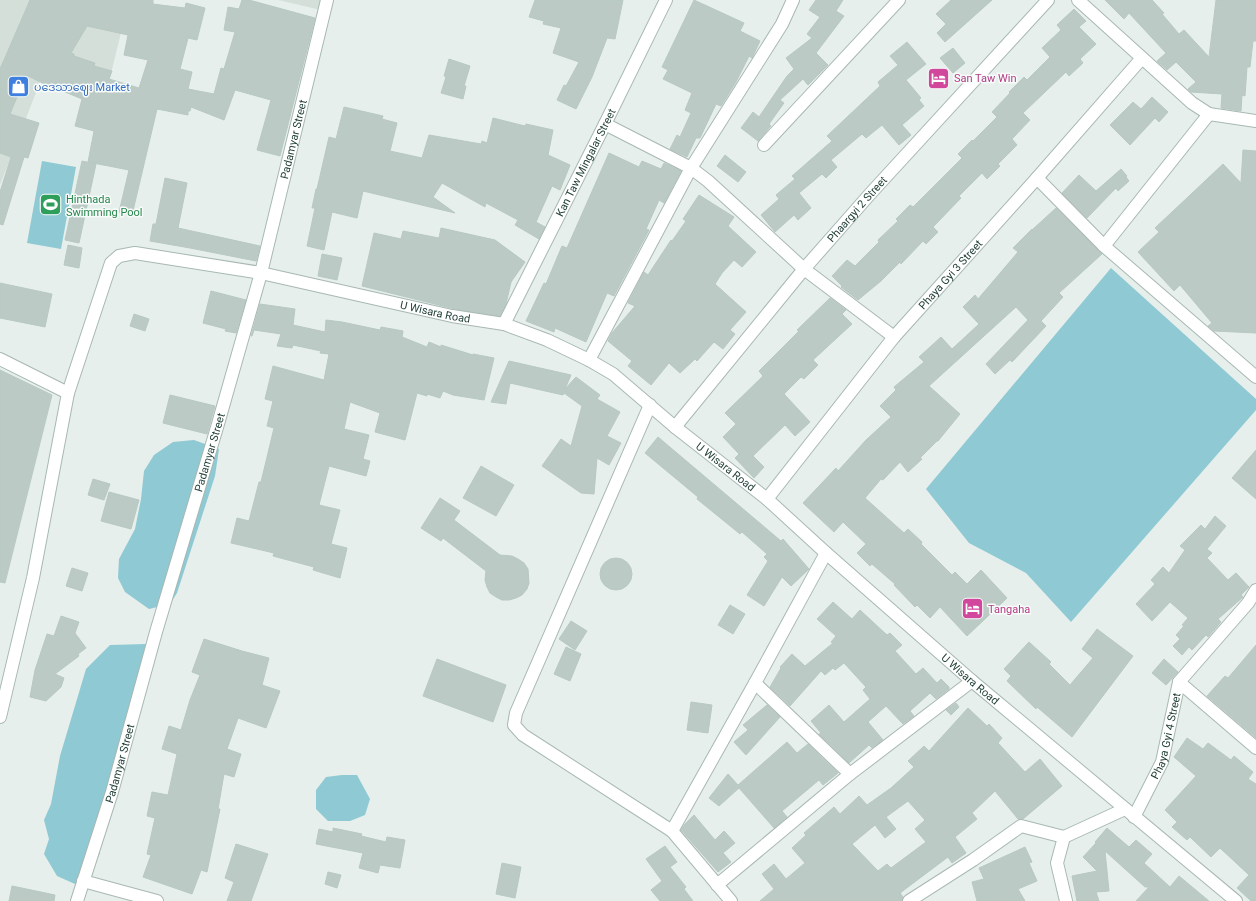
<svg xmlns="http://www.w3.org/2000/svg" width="1256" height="901" viewBox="0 0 1256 901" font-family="Roboto,'Noto Sans Myanmar',sans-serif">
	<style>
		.built { fill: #d4dfda }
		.water { fill: #8ec9d4 }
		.building { fill: #bbcac4; stroke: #b8c9c2; fill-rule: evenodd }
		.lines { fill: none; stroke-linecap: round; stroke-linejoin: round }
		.minor-casing { stroke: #a8b8b2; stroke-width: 14 }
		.tertiary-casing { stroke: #a8b8b2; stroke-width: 14 }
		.minor { stroke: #fff; stroke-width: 12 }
		.tertiary { stroke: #fff; stroke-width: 12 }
		.labels { text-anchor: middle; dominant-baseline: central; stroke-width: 3; stroke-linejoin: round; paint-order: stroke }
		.hotel-label { font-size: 11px; fill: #b23c85; stroke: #f7fbf9; text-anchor: start }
		.shop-label { font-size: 11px; fill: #366cbe; stroke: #f7fbf9; text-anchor: start }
		.street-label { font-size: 11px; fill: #24423a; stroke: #f7fbf9 }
		.leisure-label { font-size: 11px; fill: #27864d; stroke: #f7fbf9; text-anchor: start }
	</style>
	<rect width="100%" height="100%" fill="#e6efeb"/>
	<path class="built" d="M0 0H129L104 102 44 72 0 185Z
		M278 0H324L321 10Z"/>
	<path class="water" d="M42 161 76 167 61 249 27 243Z
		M1111 268 1256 399V410L1071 622 1026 573 969 543 926 489Z
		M194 440 219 449 215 476 177 593 170 604 149 609 125 592 118 578 119 559 135 529 141 499 144 471 154 455 173 442Z
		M147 644 159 647 134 713 98 828 100 853 89 877 75 884 57 876 44 854 49 839 44 820 51 804 60 756 86 669 110 645Z
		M342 775H357L370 799 365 815 350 821H328L316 809V790L326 777Z"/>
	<path class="building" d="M30 0H153V4L185 8 186 3 205 8 197 40 188 38 180 69 192 72 188 89 214 94 221 68 224 69 235 32 224 30 228 7 239 9 242 0H249L315 18 280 156 257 150 271 100 235 90 224 120 191 107 190 111H188V115L157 109 132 215 119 212 129 170 88 162 94 131 75 126 82 99 58 89 57 90 26 75 10 114 39 123 28 158 24 157 3 225 0 224V192L11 157 0 153V69ZM87 26 128 35 124 55 148 60 139 88 109 79 112 71 94 66 95 63 74 56V54L71 53Z
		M535 0H623L615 39 607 38 592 77 576 109 557 100 564 85 566 86 579 62 553 53 561 28 543 24 544 21 529 17Z
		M694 0 744 23 740 31 760 41 752 58 749 56 736 82 721 106 716 104 700 138H696L687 157 670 149 677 135 680 137 691 113 685 110 692 93 663 79 668 70 662 67Z
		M816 0H843L836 11 844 16 816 53 828 65 808 85 803 79 780 100 784 103 769 124 771 126 758 141 741 128 753 112 759 117 787 76 794 69 786 58 812 38 807 34 820 17 809 10Z
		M951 0H992L945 42 937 33 946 24 936 14Z
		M1105 0H1152L1164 13 1162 14 1179 34 1184 30 1209 57 1216 0H1256V41H1253L1250 67H1247L1245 96 1242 95 1241 111 1221 108 1222 94 1191 92 1188 89 1196 82 1176 62 1167 70 1157 61 1166 53 1129 13 1124 19Z
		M1074 9 1086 21 1079 27 1096 44 1080 59 1083 63 1069 76 1066 72 1023 113 1030 120 1012 139 1017 145 998 164 1000 166 987 179 982 173 959 196 961 198 933 227 938 232 926 244 923 241 901 264 900 262 881 281 858 300 841 287 842 286 832 276 847 260 855 266 879 242 878 240 898 221 896 219 910 205 913 207 962 158 958 154 972 140 973 141 997 117 992 112 1010 93 1009 92 1024 77 1027 80 1050 57 1042 48 1061 30 1057 25Z
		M907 42 926 64 906 80 921 98 919 100 924 106 902 125 911 135 899 145 882 125 866 138 862 134 831 160 837 167 826 178 822 174 799 193 811 208 798 220 794 215 775 232 761 215 779 199 776 195 795 179 792 176 832 141 827 136 880 86 878 82 898 65 890 56Z
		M953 48 965 63 953 73 940 58Z
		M449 59 470 66 464 86H466L463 99 441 93 446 77 444 76Z
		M1152 97 1168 112 1159 122 1155 118 1130 145 1110 125 1133 102 1141 109Z
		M344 107 383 116 382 119 397 123 390 151 422 158 429 135 481 144 482 141 487 143 493 118 525 126 526 124 553 130 548 155 570 165 560 190 552 186 536 222 545 227 539 239 515 225 518 220 486 203 485 207 442 183 433 197 455 213 363 191 357 218 332 212 324 250 307 246 315 208H312L316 189H317L329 137 336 139Z
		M1243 150 1256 151V333L1214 331 1208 326 1212 323 1180 285 1174 291 1138 252 1159 232 1155 228 1223 164 1241 183Z
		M609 153 639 167 642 161 661 169 664 163 681 171 664 203 659 200 646 229 649 230 614 296 607 293 586 342 555 328 554 332 526 321 544 283 546 284 562 246 567 248Z
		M725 155 746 172 738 182 717 166Z
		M82 161 96 164 79 243 65 240Z
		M1121 169 1127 176 1126 177 1129 181 1118 191 1116 188 1087 218 1062 193 1079 175 1096 191Z
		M165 178 187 183 178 228 260 246 256 261 190 248 150 241 153 224H156Z
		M699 195 734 217 728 226 756 252 742 267 734 260 722 273 715 284 746 312 730 330 735 334 723 349 714 342 697 361 695 359 680 373 669 363 651 385 628 366 632 361 608 341 612 333 635 306 628 303 644 272 648 275 671 240 672 241 686 221 683 219Z
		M1056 208 1102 254 1059 293 1063 297 1041 321 1046 326 1012 362 1010 360 995 374 986 364 1028 320 1016 307 929 386 960 414 938 441H937L920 458 922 459 908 472 900 462 883 480 881 479 865 498 904 533 908 529 922 542 921 544 952 575 955 572 967 584 981 570 1007 598 967 636 940 607 930 618 917 605 915 607 894 585 895 584 872 564 870 566 857 553 866 544 843 522 834 532 803 503 836 468 838 471 866 440 891 417 880 406 896 390 894 387 924 362 919 357 941 337 952 349 979 324 963 307 975 295 978 299 1018 252 1013 248 1032 229V230Z
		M441 228 495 240 525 262 511 282 506 304 500 316 459 310 362 286 374 233 401 239 403 231 439 238Z
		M68 245 82 248 79 268 64 265Z
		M322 254 342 258 337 280 318 276Z
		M0 283 52 294 45 327 0 318Z
		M211 291 246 300 236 333 225 331 226 329 203 323Z
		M830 298 846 310 842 314 852 324 813 360 818 365 804 379 801 377 784 394 810 422 795 436 785 425 753 456 764 467 754 478 735 458 739 454 723 437 736 424 725 413 763 376 759 371 799 331 797 330Z
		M260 304 295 309 293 325 325 332 326 320 342 322 380 330 381 327 403 331 402 337 427 347 429 342 441 347V345L473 355V354L494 358 484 400 453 395 443 391 440 398 427 394V396L417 393 405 440 375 432 380 413 350 402 344 429 369 435 363 459 370 461 366 476 329 466 319 505 340 510 331 544 347 548 340 578 313 570 314 567 273 556 274 553 231 543 237 518 249 521 259 482H261L274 428 267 426 273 401 265 399 273 366 324 380 329 354 320 353 321 351 293 345 292 348 277 346 281 334 254 330 252 336H251Z
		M134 314 149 319 145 331 130 326Z
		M509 361 571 375 565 389 576 377 600 395 597 399 620 412 607 436 621 443 609 465 597 458 594 494 581 493 542 466 561 439 571 446 582 406 564 393 563 395 510 383 506 404 491 402Z
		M0 370 52 395 5 583 0 582Z
		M170 395 215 406 207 434 163 423Z
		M658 437 781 541 783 539 809 569 791 586 782 577 764 606 747 595 768 561 764 557 767 554 742 532 740 534 697 499 698 497 645 453Z
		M1256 450V499L1232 478Z
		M481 466 514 485 496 516 463 498Z
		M93 479 110 484 104 500 88 495Z
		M109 492 139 500 131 529 101 521Z
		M440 498 460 511 454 520 500 555 512 556 518 559 524 563 528 569 529 583 527 589 522 595 516 598 509 600H502L496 597 490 593 487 587 485 580 486 571 443 538 441 541 421 528Z
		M1215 516 1226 526 1207 549 1212 553 1207 558 1228 580 1236 573 1249 587 1241 595 1243 597 1218 619 1221 622 1208 637 1206 635 1192 650 1189 647 1182 655 1173 646 1180 639 1176 635 1184 626 1182 625 1188 618 1170 602 1152 621 1136 604 1155 584 1151 580 1163 567 1169 573 1185 550 1180 546 1201 525 1205 529Z
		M600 574a16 16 0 1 1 32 0a16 16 0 1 1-32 0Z
		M72 568 88 573 82 591 66 586Z
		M833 602 852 619 860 610 887 635 890 633 902 645 895 651 916 674 923 668 937 683 941 679 949 687V689L936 699 930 693 910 711 914 716 903 724 886 706 868 722 883 740 872 748 869 745 849 763 819 734 821 733 811 721 829 705 844 722 870 699 863 690 866 687 844 663 835 670 833 668 825 675 821 671 790 706 770 687 781 668 780 667 792 654 805 666 833 643 831 642 836 636 817 619Z
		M730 605 745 614 733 634 718 625Z
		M61 616 79 622 75 633 86 648 78 654 79 656 55 674 64 678 61 687 46 701 30 697 35 670 47 634 54 636Z
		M571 621 587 631 575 650 559 639Z
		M1097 629 1133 656 1072 737 1037 707 1036 709 1007 681 1011 676 1004 669 1029 642 1051 662 1049 664 1070 685 1093 658 1082 649Z
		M204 639 242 651 269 658 262 685 280 691 266 728 238 718 227 749 241 754 234 777 224 774 218 809H220L207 872 201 870 192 894 143 877 151 855 147 854 155 818 147 816 152 792 168 795 177 754 162 749 169 726 181 730 190 700 200 675 192 672Z
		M1256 645V738L1207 696 1225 676 1228 678Z
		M566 647 581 654 570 681 554 674Z
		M437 659 506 685 493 722 423 696Z
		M1164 659 1178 672 1166 685 1152 673Z
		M691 702 712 705 708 733 687 730Z
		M956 703 959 707 951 715 946 710Z
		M767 705 780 717 746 755 734 742 748 730 743 725Z
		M968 708 987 726 989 724 1002 738 998 743 1025 772 1040 759 1062 786 1023 819H1018L995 791 972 813 977 819 955 837 966 853 952 863 948 857 900 893 903 897 902 901H760L774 889 762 874 774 864 786 879 805 863 792 848 806 835 804 833 834 807 840 814 859 796 867 805 891 788 914 767 908 761 924 746 929 751ZM908 801 925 820 915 829 926 842 891 868 887 864 878 871 852 844 875 825 885 838 896 829 886 817Z
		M1187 738 1203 749 1208 743 1231 760 1234 756 1253 772 1248 779 1256 784V901H1251L1237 888 1249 875 1220 848 1211 857 1190 837 1187 840 1172 827 1177 822 1165 810 1196 776 1174 757Z
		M787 742 797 753 808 744 838 773 823 785 819 780 782 811 787 817 774 828 739 788 719 806 709 798 728 774 738 785Z
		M694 815 715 840 724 831 735 843 723 853 731 862 718 872 681 830 685 824Z
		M333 828 362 834 361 836 386 842 387 837 405 840 400 868 380 865 378 873 359 868 363 853 316 844 319 829 333 832Z
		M1107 828 1129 847 1136 840 1152 854 1144 863 1170 887 1179 876 1209 901H1136L1149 887H1145L1105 851 1109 891 1096 892 1099 901H1077L1072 876 1097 871 1083 857 1096 843 1095 842Z
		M236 844 268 854 251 901H227L234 882 225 878Z
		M665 846 677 862 670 867 686 887 684 889 693 901H660L651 890 662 881 646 859Z
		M1025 847 1032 862 1029 863 1037 881 1018 889 1025 901H977L972 882 984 879 979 868Z
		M502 863 521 867 515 898 496 894Z
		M328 872 341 875 337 888 325 884Z
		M12 886 55 895 54 901H9Z"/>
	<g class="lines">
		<defs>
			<g id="minor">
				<path d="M1078 0 1192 103 1209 114 1256 121"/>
				<path d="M605 124 691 168 708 181 804 269 894 337"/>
				<path d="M764 145 899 0"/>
				<path d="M1037 178 1104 246 1256 377"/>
				<path d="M1104 246 1209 114"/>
				<path id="s1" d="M504 324 605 124 666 0"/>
				<path d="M589 360 691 168 782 24 793 0"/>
				<path d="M650 405 516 713 514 725 523 735 672 831 731 901"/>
				<path id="s2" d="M675 427 804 269 870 194 1048 0"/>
				<path id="s3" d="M767 499 894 337 1037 178 1142 58"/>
				<path d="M1179 682 1256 748"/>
				<path d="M755 683 850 774"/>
				<path d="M0 717 33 578 68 393"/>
				<path id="s4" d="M1134 817 1162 762 1179 682 1248 603 1256 590"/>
				<path d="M672 831 755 683 826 553"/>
				<path d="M83 881 157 901"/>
				<path d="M717 885 850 774 972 681"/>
				<path id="s5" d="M77 901 112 792 156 632 218 424 261 273 327 0"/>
				<path d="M909 901 973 860 1021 826 1064 837"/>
				<path d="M1066 901 1057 863 1064 837 1125 809"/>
			</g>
			<g id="tertiary">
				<path id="s6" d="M0 359 68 393 111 263 119 256 135 253 261 273 452 316 504 324 547 340 589 360 613 374 675 427 767 499 826 553 972 681 1236 901"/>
			</g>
		</defs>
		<use href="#minor" class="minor-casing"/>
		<use href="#tertiary" class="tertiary-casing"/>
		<use href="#minor" class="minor"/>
		<use href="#tertiary" class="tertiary"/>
	</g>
	<defs>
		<symbol id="hotel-square" viewBox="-11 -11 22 22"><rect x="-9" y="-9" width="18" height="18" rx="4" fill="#d1479c" stroke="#f7fbf9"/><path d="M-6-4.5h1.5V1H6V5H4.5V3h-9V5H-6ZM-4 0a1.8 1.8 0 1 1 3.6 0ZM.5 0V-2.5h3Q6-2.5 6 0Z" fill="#fff"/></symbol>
		<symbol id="shop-square" viewBox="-11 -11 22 22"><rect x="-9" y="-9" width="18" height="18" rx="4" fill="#3f7fe0" stroke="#f7fbf9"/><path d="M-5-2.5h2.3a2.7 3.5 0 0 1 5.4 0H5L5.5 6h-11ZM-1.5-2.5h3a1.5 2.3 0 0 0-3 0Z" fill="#fff"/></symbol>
		<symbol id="stadium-square" viewBox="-11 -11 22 22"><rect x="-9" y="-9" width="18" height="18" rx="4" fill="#2e9e5b" stroke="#f7fbf9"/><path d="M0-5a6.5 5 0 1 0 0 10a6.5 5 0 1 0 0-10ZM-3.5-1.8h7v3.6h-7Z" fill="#fff"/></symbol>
	</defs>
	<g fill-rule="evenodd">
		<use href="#hotel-square" x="926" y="66" width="25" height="25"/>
		<use href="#shop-square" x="6" y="74" width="25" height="25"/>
		<use href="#stadium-square" x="38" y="192" width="25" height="25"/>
		<use href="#hotel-square" x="960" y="596" width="25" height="25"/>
	</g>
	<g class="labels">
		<g class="hotel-label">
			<text x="954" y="78">San Taw Win</text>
			<text x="988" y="609">Tangaha</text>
		</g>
		<g class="shop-label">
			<text x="34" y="87">ပဒေသာဈေး Market</text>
		</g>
		<g class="street-label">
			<text stroke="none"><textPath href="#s5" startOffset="792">Padamyar Street</textPath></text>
			<text stroke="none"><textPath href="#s1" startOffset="181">Kan Taw Mingalar Street</textPath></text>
			<text stroke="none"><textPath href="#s2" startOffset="284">Phaargyi 2 Street</textPath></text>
			<text stroke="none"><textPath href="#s3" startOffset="290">Phaya Gyi 3 Street</textPath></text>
			<text stroke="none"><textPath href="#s6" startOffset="546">U Wisara Road</textPath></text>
			<text stroke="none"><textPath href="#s5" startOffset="468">Padamyar Street</textPath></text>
			<text stroke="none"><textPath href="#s6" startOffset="882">U Wisara Road</textPath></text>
			<text stroke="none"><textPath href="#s6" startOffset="1206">U Wisara Road</textPath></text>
			<text stroke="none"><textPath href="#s4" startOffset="88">Phaya Gyi 4 Street</textPath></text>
			<text stroke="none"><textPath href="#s5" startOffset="144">Padamyar Street</textPath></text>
		</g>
		<g class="leisure-label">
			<text x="66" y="199">Hinthada<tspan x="66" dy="13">Swimming Pool</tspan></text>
		</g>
	</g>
</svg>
